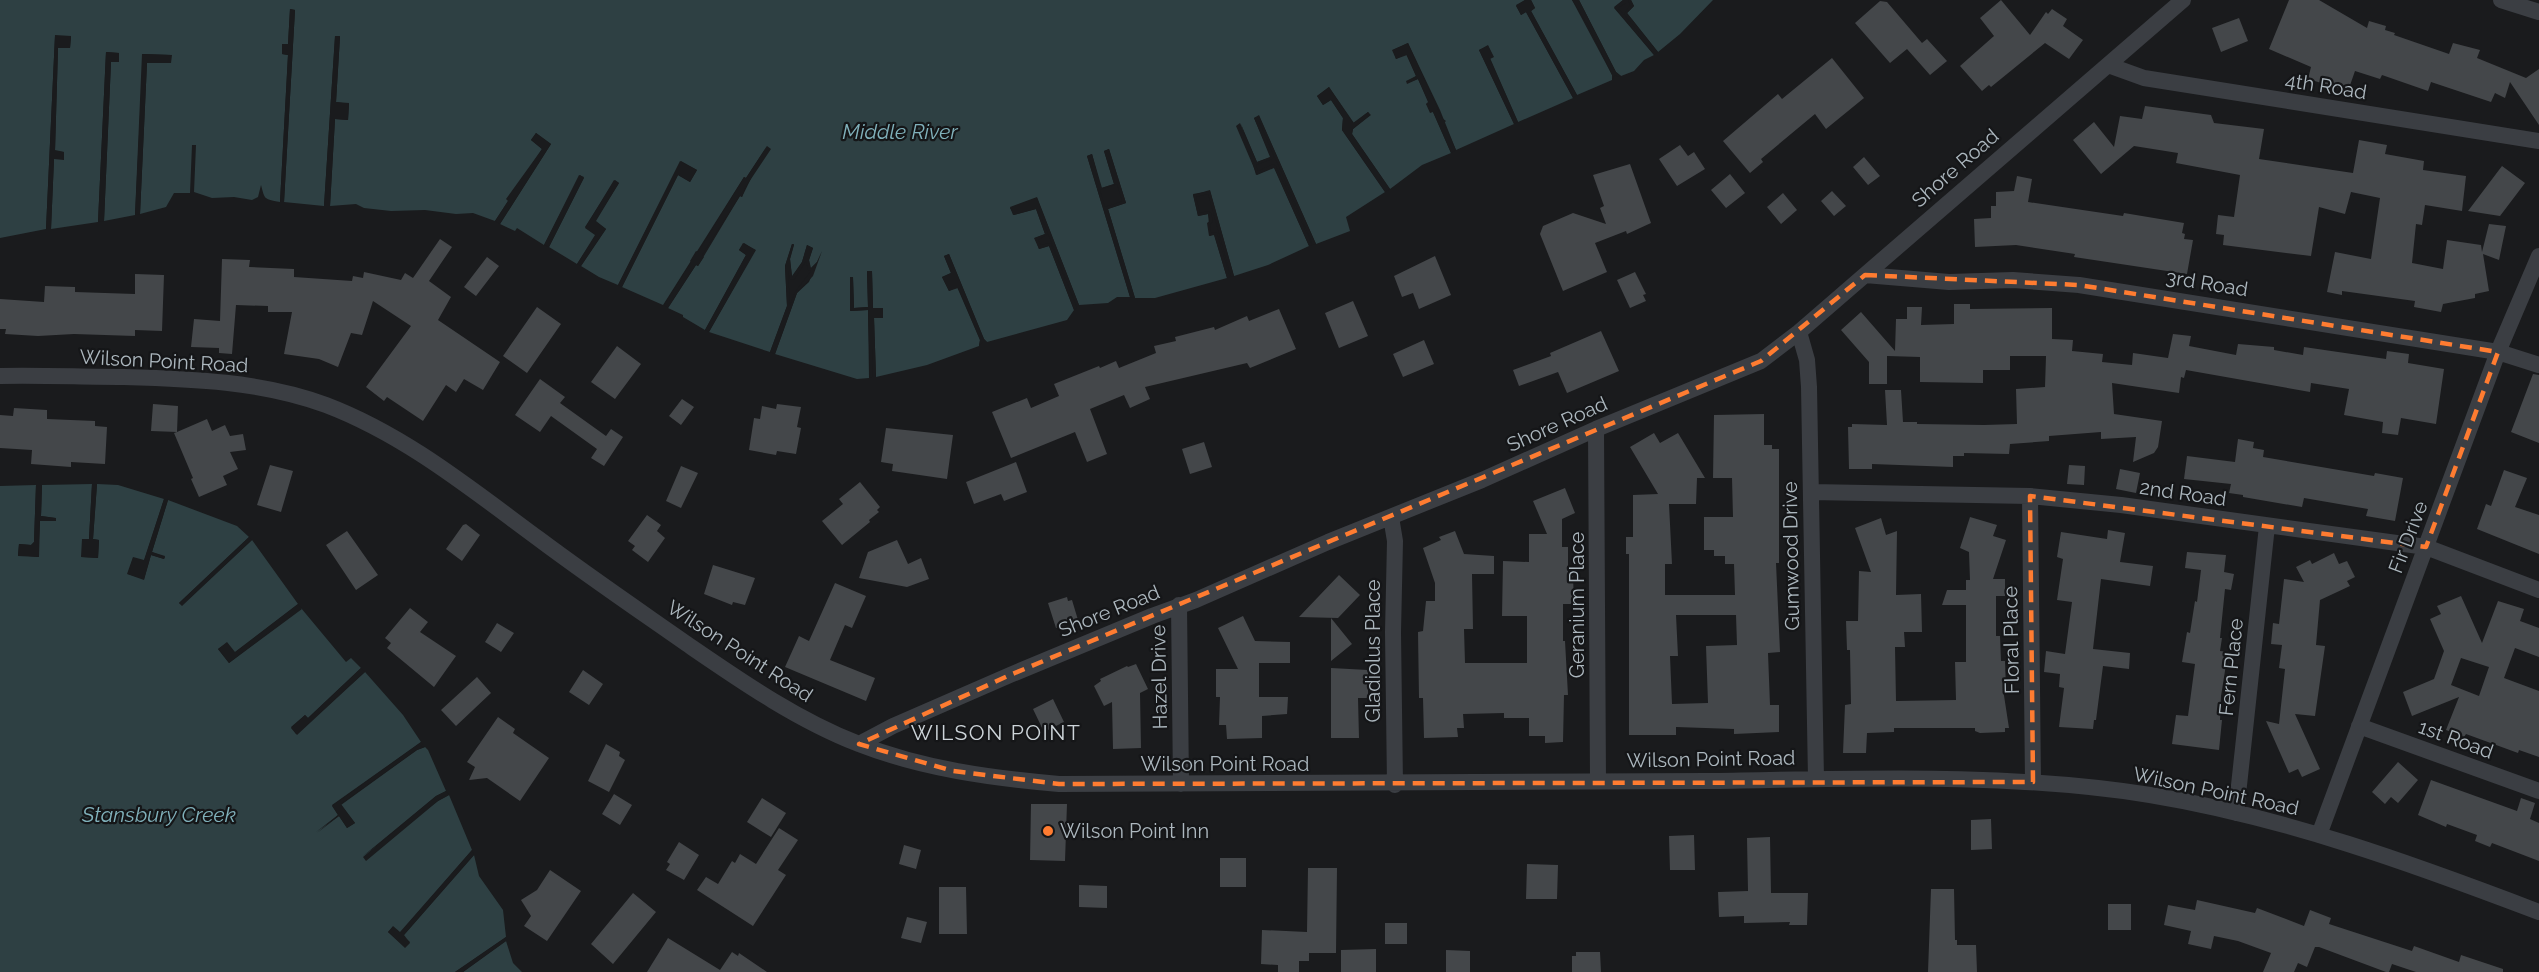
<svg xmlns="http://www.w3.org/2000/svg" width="2539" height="972" viewBox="0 0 2539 972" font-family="Raleway,sans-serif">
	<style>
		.water { fill: #2e4043 }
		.pier { fill: #1a1b1d; fill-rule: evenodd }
		.building { fill: #44474a; fill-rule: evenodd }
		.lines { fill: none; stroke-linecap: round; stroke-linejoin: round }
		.minor { stroke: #3b3e43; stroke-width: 16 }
		.marked { fill: none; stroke: #ff7c31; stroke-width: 4.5; stroke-dasharray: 12 8; stroke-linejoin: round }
		.poi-dot { fill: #ff7c31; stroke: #151618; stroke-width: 2 }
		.labels { text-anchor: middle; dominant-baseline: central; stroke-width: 4.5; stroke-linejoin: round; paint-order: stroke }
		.street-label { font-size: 20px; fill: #acb7be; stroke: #151618 }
		.poi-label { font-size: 20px; fill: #acb7be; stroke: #151618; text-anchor: start }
		.water-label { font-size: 21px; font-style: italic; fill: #80b1bb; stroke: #151618 }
		.neighbourhood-label { font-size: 21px; letter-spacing: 1.5px; fill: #cdd4d9; stroke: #151618 }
	</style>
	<rect width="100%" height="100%" fill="#1a1b1d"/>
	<path class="water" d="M0 0H1525L1516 6 1521 15 1526 12 1573 98 1518 122 1490 58 1493 57 1488 46 1479 50 1514 124 1456 150 1440 110 1408 43 1393 50 1396 59 1406 54 1416 76 1407 83 1418 79 1429 103 1426 104 1433 112 1451 153 1422 165 1390 189 1352 134 1353 129 1370 115 1368 112 1354 123 1329 87 1317 96 1323 105 1331 100 1343 118 1342 130 1385 192 1346 217 1350 231 1316 244 1259 116 1254 118 1271 157 1257 162 1241 124 1256 175 1274 167 1309 246 1268 265 1234 276 1210 191 1193 194 1198 216 1208 214 1210 236 1214 234 1227 278 1155 298H1135L1108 209 1126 203 1109 149 1104 151 1114 184 1101 188 1092 154 1087 156 1130 297H1117L1108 303 1079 305 1037 198 1010 208 1014 215 1036 209 1045 234 1035 238 1039 249 1049 246 1074 310 1067 320 987 342 984 339 949 254 944 256 951 273 942 277 949 291 957 287 980 340 979 346 927 365 876 377 874 318H882L883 308H873L872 272H867L868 307 854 308 853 278H850L851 311 868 310 869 378 857 379 775 354 797 293 809 282 822 251 817 262 810 269 809 260 813 248 807 245 802 262 792 277 790 259 794 245 792 244 785 266 787 306 770 352 709 332 755 250 744 243 739 250 746 255 705 330 683 317V315L668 308 696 265 698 266 740 196 742 197 767 146 746 178 744 177 663 305 622 287 678 175 690 182 697 170 681 161 618 285 599 277 581 266 606 229 595 221 619 183 615 180 585 227 596 235 577 264 549 247 584 178 580 175 544 245 517 228 515 231 500 224 551 144 536 133 531 140 542 149 495 221 473 213 456 214 425 210 391 211 364 208 356 204 330 206 335 119 348 120 349 104 336 102 340 37H335L324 206 284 202 295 10 290 9 288 45 282 44V54L288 55 280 202C263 199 265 199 261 185L258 197 252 200 234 197 212 198 194 192 196 145H192L190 193H174L166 207 140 214 147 63H171V55L143 54 135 215 104 221 111 62H119V53L106 52 98 222 51 229 54 159H64V152L55 151 58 48H70L71 37 55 36 46 229 0 238Z
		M1531 0H1572L1612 75V80L1577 95 1531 11 1535 8Z
		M1579 0H1623L1614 8 1654 55 1644 60 1634 71 1621 76 1616 72Z
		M1631 0H1713L1680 34 1658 52 1627 13 1634 6Z
		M92 484 89 539H82V557L98 558 99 540 93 539 97 484 118 485 164 499 144 561 133 558 128 574 144 579 151 555 164 559 165 556 152 552 168 500 237 526 249 537 179 603 182 605 252 540 298 604 234 653 227 643 218 649 229 663 301 608 346 662 351 658 361 668 308 718 305 715 291 727 296 734 365 672 403 715 421 742 332 805 338 815 316 832 339 816 347 828 355 823 341 805 417 750 425 747 428 750 446 791 436 796 363 856 438 801 449 795 472 850 400 933 393 927 388 932 405 947 410 942 403 936 474 855 479 876 503 910 506 937 455 972H0V486L36 485 34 542 31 545 19 544 18 555 38 557 40 521 55 520V518L41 516 42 485Z
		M506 941 513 963 522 972H463Z"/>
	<path class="pier" d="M1525 0H1531L1535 8 1531 11 1577 95 1573 98 1526 12 1521 15 1516 5Z
		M1572 0H1579L1616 72 1621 76 1618 77 1615 75 1612 80V75L1589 27Z
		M1623 0H1626V3L1618 8 1640 34 1624 14 1630 5 1628 0H1631L1634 6 1627 13 1658 52 1654 55 1614 7Z
		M290 9 295 10 284 202H280L288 55 282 54V44H288Z
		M55 35 71 36 70 48H58L55 150 64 152V160L54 159 51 229H46Z
		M335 36H340L336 102 349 103 348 120 335 119 330 206H324Z
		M1408 43 1442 118 1446 121 1444 123 1456 150 1451 153 1433 112 1430 113 1426 104 1428 102 1418 79 1407 84 1406 81 1416 76 1407 55 1396 59 1392 50Z
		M1488 45 1494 57 1490 59 1518 122 1514 124 1479 50Z
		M106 52 119 53V62H111L104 221 98 222Z
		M142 54 172 55 171 63H147L140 214 135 215Z
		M1329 87 1353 123 1368 112 1371 115 1353 129 1352 134 1390 189 1385 192 1342 130 1343 118 1331 100 1323 105 1317 96Z
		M1259 115 1316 244 1313 245 1258 119 1274 157 1272 159 1256 165 1258 171 1273 164 1276 166 1312 245 1309 246 1274 168 1257 175 1236 126 1240 123 1257 162 1270 157 1254 118Z
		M536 133 551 144 500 224 495 221 508 201 506 199 542 149 531 140Z
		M767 146 771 149 745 188 742 197 740 196 702 255 704 257 698 266 696 265 668 308 664 305 691 262 690 261 696 251 698 252 744 177 746 178Z
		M1109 149 1126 203 1108 209 1135 298 1130 297 1087 156 1092 154 1102 188 1114 184 1104 151ZM1117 184 1122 201 1105 207 1100 190Z
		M680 161 697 170 690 182 678 175 622 287 618 285Z
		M579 175 584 177 549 247 544 245Z
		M614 180 619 183 596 221 606 229 581 266 577 264 595 235 585 228Z
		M1210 190 1234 276 1231 277 1208 194 1196 197 1200 213 1208 211 1211 213 1213 221 1210 225 1211 232 1217 233 1230 277 1227 278 1214 235 1209 236 1207 223 1210 221 1208 214 1198 216 1193 195Z
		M1037 197 1079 305 1077 307 1041 216 1048 234 1038 240 1041 245 1049 243 1051 244 1077 308 1074 310 1049 246 1039 249 1034 238 1045 234 1036 209 1013 215 1010 207Z
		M743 243 756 250 709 332 705 330 746 255 739 250Z
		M792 244H794L790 259 792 276 802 262 807 245 813 248 809 260 811 268 817 262 822 251 813 276 797 293 775 354 770 352 787 306 785 266ZM806 261 808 270 811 271 795 292 790 305 788 271 790 279 794 280Z
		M949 254 984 339 987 342H983L979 346 980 340 958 288 949 291 942 277 951 273 944 256Z
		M867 271H872L873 308H883V318H874L876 377H873L872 349V377L870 378 868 310 850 311V277H853L854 308 868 307Z
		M92 484H97L93 539 99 540 98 558 81 557 82 539H89Z
		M36 485H42L41 516 56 518V521H40L39 557 18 556 19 544 31 545 34 542Z
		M164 499 168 500 152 552 165 557 164 559 151 555 144 580 127 574 133 557 144 560Z
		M249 537 252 540 182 606 179 603Z
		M298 604 302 609 229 663 218 649 227 642 235 652Z
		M361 668 365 672 297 735 291 728 305 715 308 718Z
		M421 742 423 744 421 746 425 747 417 750 341 804 355 823 347 828 339 816 317 833 338 815 332 806Z
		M446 791 449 795 438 801 366 861 363 857 436 796Z
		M472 850 474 855 404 935 410 943 405 948 388 932 393 926 400 932Z
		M506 937V941L463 972H455Z"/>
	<path class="building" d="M2001 0 2030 35 2046 12 2048 14 2052 9 2067 19 2063 26 2083 40 2069 59 2045 43 1991 87 1989 85 1982 91 1960 66 1994 36 1980 18Z
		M2289 0H2319L2367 28 2369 21 2386 26 2385 30 2395 33 2394 35 2449 54 2453 43 2480 50 2477 58 2526 78 2539 69V125L2510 82 2505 98 2495 93 2491 102 2431 82 2428 91 2382 75 2380 79 2355 71 2348 91 2308 79 2311 67 2269 49Z
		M1880 1 1887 2 1922 43 1927 39 1947 61 1930 75 1907 49 1890 63 1855 23Z
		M2239 18 2248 41 2221 52 2212 28Z
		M1832 58 1864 98 1826 129 1815 114 1761 159 1763 162 1750 173 1723 141 1778 94 1782 99Z
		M2145 106 2211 115 2214 123 2264 129 2259 159 2353 173 2359 140 2387 145 2385 154 2424 161 2423 170 2466 176 2462 211 2425 205 2422 225 2416 224 2412 263 2443 269 2447 240 2481 245 2482 252 2489 224 2506 226 2499 260 2483 254 2489 291 2475 294V298L2443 304 2441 312 2414 307 2415 301 2342 291V295L2327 292 2335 252 2371 259 2380 198 2351 192 2345 214 2319 207 2311 256 2223 245 2224 235 2216 234 2218 215 2234 217 2240 175 2176 163 2178 153 2134 146 2101 174 2073 140 2094 122 2114 147 2120 116 2142 119Z
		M1680 145 1688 156 1694 152 1705 169 1677 186 1659 159Z
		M1864 157 1880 176 1868 185 1853 167Z
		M1630 164 1651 223 1627 234 1626 231 1595 243 1607 272 1563 291 1540 234 1543 226 1573 213 1606 224 1600 208 1604 206 1593 175Z
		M2502 166 2525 183 2500 216 2468 211Z
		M1730 174 1745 193 1726 208 1711 190Z
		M2017 176 2032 179 2028 202 2123 216 2124 213 2184 223 2182 233 2185 234 2184 239 2193 240 2187 274 2074 257 2075 254 2016 245 1975 247 1974 219 1991 218V206H1996V192L2014 191Z
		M1832 191 1846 206 1834 216 1821 201Z
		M1783 193 1797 210 1781 224 1767 207Z
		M440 239 452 247 429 281 451 297 438 320 500 362 483 390 464 379 456 392 446 385 423 421 387 397 384 401 366 387 411 326 373 301 362 335 351 333 338 367 319 359 284 354 292 312H268V306L236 305 232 354 219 353V348L191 347 194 319 220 321 222 259 250 260 249 267 294 269V277L352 281 353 276 363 278 364 272 401 280 405 273 413 278Z
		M1435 256 1451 295 1419 309 1413 293 1402 297 1394 276Z
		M487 257 499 266 476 296 464 287Z
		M1635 272 1646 294 1643 295 1646 301 1630 308 1617 280Z
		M135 274 164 275 162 331 135 330V336L74 334 38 336 5 334 6 329H0V299L44 302 45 286 75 287V292L135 294Z
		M1353 301 1368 336 1339 348 1325 313Z
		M1954 304H1970V309L2052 308V339L2073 340 2072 351 2103 354 2102 362 2132 365 2133 353 2168 358 2173 334 2191 336 2189 346 2236 355 2238 344 2274 347V350L2303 355 2304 347 2386 359 2387 351 2409 354 2408 363 2444 369 2436 424 2401 418 2398 435 2382 433 2383 422 2344 415 2349 389 2311 383 2310 392 2186 370 2184 378 2181 377 2179 393 2112 383 2114 414 2162 421 2158 447 2154 453 2133 462 2136 437 2101 439V432L2049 436V441L2010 444 2009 454 1964 453V456H1953V467L1872 464V469H1849L1848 427H1852V424L1887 425 1885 390H1901L1903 422H1917V424L1984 425 2017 424 2016 389 2045 387 2046 356H2010V370H1983V383L1920 382V357L1887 356V384H1869V362L1841 330 1861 312 1895 351 1896 319H1907V307H1922L1921 325 1954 324Z
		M537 307 561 324 527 373 503 356Z
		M1279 309 1296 349 1250 368 1247 363 1145 387 1150 399 1130 408 1124 395 1090 409 1107 454 1087 462 1075 432 1011 458 992 412 1027 398 1031 408 1059 396 1054 384 1099 366 1100 368 1116 361 1119 368 1156 353 1154 346 1176 341 1175 337 1214 327 1215 330 1247 316 1249 321Z
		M1601 331 1619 371 1567 393 1558 372 1519 386 1513 370 1551 356 1550 353Z
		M1424 340 1434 364 1403 377 1393 354Z
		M617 346 641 364 615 399 591 382Z
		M2533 374 2539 375V443L2511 432Z
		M540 379 565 397 560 403 606 436 611 429 623 437 604 466 591 458 597 449 551 416 540 432 515 415Z
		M682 399 694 407 681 425 669 416Z
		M153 404 178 406 177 432 207 419 212 431 225 425 230 436 243 434 246 450 230 452 238 469 223 476 227 485 199 497 191 479 193 478 174 433 177 432 151 431Z
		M777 404 801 407 797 427 801 428 796 454 777 451 776 455 749 450 754 418 760 419 762 406 776 409Z
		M14 408 47 410V419L95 421V426L107 427 105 464 71 462V467L31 464 32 450 0 448V415L13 416Z
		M1764 414V445H1772V449H1779V563H1776L1780 652 1768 653 1770 705H1779V732L1734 734V729L1676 727V735H1629V554H1626V537H1633V495L1658 494 1630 447 1654 433 1660 443 1678 433 1705 478H1697L1696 504H1669L1672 564H1665V595H1735L1734 564H1725V556H1714V550H1704V517H1733L1732 478H1713L1714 415ZM1676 615H1736L1737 645 1706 646 1708 703 1672 704 1670 656H1678Z
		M886 428 953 435 947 479 892 471 893 464 881 462Z
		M2238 439 2254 442 2253 448 2264 450 2263 457 2374 476 2375 473 2403 478 2395 521 2366 516 2368 509 2304 498 2302 507 2243 497V495L2229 493 2231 484 2184 479 2187 456 2235 462Z
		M1204 442 1212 467 1190 474 1182 449Z
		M1016 462 1027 492 1004 501 1001 494 974 504 966 482Z
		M270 465 293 471 281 512 257 505Z
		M2069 465 2085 466 2084 485 2067 484Z
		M681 466 698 473 681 508 666 501Z
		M2120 469 2140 473 2136 493 2116 489Z
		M2504 470 2527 478 2515 507 2539 515V554L2477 529 2486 504 2491 506Z
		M860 482 880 507 877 510 879 512 869 520 870 522 842 545 822 521 843 504 839 499Z
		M1565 488 1575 513 1562 519V547H1568V576H1573L1574 604H1563V641H1565L1568 695H1564L1563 742 1545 743V736H1529V718H1504V713L1463 714 1464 728H1457L1458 737 1424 738 1423 698H1419L1418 632 1423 631 1426 601H1435V583L1423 548 1441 540 1439 537 1455 531 1464 554 1494 556V574H1472L1473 629H1464L1465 663H1527V616H1502L1503 561 1529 562V534H1547L1533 501Z
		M647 515 661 525 657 531 665 538 648 562 632 550 635 546 628 541Z
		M1970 517 1997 525 1993 536 2006 540 1993 579H2005V596H1996V636H2000L2001 661H2005L2006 689H2003L2009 728H2005V732L1980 733 1975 731V728H1894V732L1867 733 1866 753H1843L1845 705 1851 704 1850 650H1847L1846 621H1858L1859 571 1871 572 1855 528 1881 518 1886 535 1897 531 1896 595 1921 594 1922 632H1904L1905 647H1895L1896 701 1956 700 1955 662H1966V605H1942L1947 590H1966V580H1970L1969 552 1960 548Z
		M466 524 480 535 462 561 446 549 463 525Z
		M2108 530 2125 533 2120 562 2153 566 2150 586 2101 579 2093 649 2130 653 2129 669 2103 666 2096 720H2094L2093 729 2059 727 2064 688 2059 687 2060 674 2044 672 2046 651 2065 654 2072 602 2057 600 2063 559 2057 557 2061 532 2107 539Z
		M347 531 378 575 356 590 326 545Z
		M897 540 908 564 921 558 929 579 907 587 859 578 868 552Z
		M2187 552 2226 555 2224 572 2234 574 2231 590 2225 589 2220 638H2222L2220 651 2228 652 2221 696 2220 720H2222L2219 750 2172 744 2176 715 2188 716 2195 664 2182 662 2187 632 2190 633 2195 601 2197 602 2201 570 2185 568Z
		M2334 553 2339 564 2347 561 2355 577 2347 581 2350 586 2320 600 2316 645 2325 646 2315 716 2295 714 2320 769 2302 777 2298 769 2289 773 2266 721 2279 724 2285 669 2279 668 2282 645 2271 644 2273 623 2279 624 2284 579 2304 582 2296 567 2310 560 2312 564Z
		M713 565 755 578 745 605 733 602 732 605 704 594Z
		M1339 575 1360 595 1338 618 1299 617Z
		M835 583 866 596 852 628 845 625 830 660 875 678 866 701 785 667 799 636 809 641Z
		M2461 596 2482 643 2498 601 2524 609 2520 621 2539 628V657L2515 648 2504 678 2539 691V757L2519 750 2518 753 2466 734 2464 737 2446 730 2459 697 2412 716 2403 692 2434 679 2444 651 2430 619 2441 614 2437 606ZM2461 658 2489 667 2479 696 2451 685Z
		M1067 597 1068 601 1072 600 1078 620 1056 628 1048 603Z
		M410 608 428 622 420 632 456 656 434 687 387 648 391 643 385 638Z
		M1243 616 1255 641 1290 642V663H1259V697H1288L1287 714 1262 716V738L1227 739 1226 725H1219L1220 697H1216V669H1238L1218 628Z
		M1331 618 1352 644 1331 661Z
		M497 623 514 633 501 652 485 642Z
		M1136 664 1148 689 1140 693 1141 748 1113 749 1112 702 1104 706 1094 686 1101 681 1100 679 1127 666 1128 667Z
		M1331 668 1368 670V698H1358L1359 738H1331Z
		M583 670 603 684 589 705 569 692Z
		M477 677 491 693 456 726 441 710Z
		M1053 699 1064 722 1044 732 1033 709Z
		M498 717 515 729 513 733 549 758 520 801 487 778 469 780 475 767 467 762Z
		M606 744 620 752 619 756 625 760 609 792 588 781Z
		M2398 762 2418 780 2398 803 2391 797 2385 804 2372 792Z
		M2431 780 2517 811 2521 798 2535 803 2530 819 2539 823V861L2492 843 2490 847 2475 841 2477 835 2447 824 2446 827 2418 815Z
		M614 794 632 805 620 825 602 814Z
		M762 798 786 813 771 837 747 822Z
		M1031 804H1067L1065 861 1030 860Z
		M1991 819 1992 849 1971 850V820Z
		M779 828 798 840 778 870 786 875 753 926 697 890 706 877 718 884 732 861 735 863 740 854 756 864Z
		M1694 835 1695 870H1670L1669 836Z
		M1770 837 1771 893H1808L1807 925H1789L1790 922 1744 923V916L1719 917 1718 892 1748 891 1747 838Z
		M679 842 699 855 684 880 666 870 670 864 667 862Z
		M904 845 921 850 916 869 899 864Z
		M1220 858H1246V887H1220Z
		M1527 864 1558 865 1557 899H1526Z
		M1308 868H1337L1336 953H1309V961H1299V972H1278V965L1261 964 1262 930 1307 932Z
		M550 870 581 891 547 941 524 926 531 916 521 900 537 890Z
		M1079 885 1107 886V908L1079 907Z
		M939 887H966L967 934H939Z
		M1931 889H1954L1955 940H1957V945H1976L1977 972H1928Z
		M633 893 656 912 613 964 591 944Z
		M2197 900 2255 913 2257 908 2304 926 2310 910 2331 918 2329 924 2412 951 2414 946 2459 962 2461 955 2503 969V972H2416L2392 964 2389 972H2386L2319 947H2315L2307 967 2298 963 2294 972H2263L2271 953 2238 941 2214 936 2211 949 2188 944 2191 931 2164 925 2168 905 2195 910Z
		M2108 904H2131V930H2108Z
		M907 917 927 922 921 943 901 938Z
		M1385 923H1407V944H1385Z
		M668 938 720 970 732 952 738 956 739 953 767 972H647Z
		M1376 949V972H1341V950Z
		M1446 950 1470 951V972H1446Z
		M1576 952H1600L1601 972H1572V956H1576Z"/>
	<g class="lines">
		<path class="minor" d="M2501 0 2539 12
			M2108 65 2144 78 2539 141
			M1865 275 1949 282 2013 280 2079 285 2498 352 2539 365
			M1799 332 1807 360 1809 387 1816 779
			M0 376C41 375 82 377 123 377 191 379 261 381 326 405 405 435 471 489 539 539 587 575 637 609 687 644 741 681 797 720 859 744 923 769 991 778 1059 784 1275 784 1491 784 1707 781 1854 779 2004 772 2150 795 2284 817 2413 864 2539 912
			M1596 429 1598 781
			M1811 492 2030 496 2121 505 2426 547 2539 590
			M2030 496 2033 782
			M1391 517 1395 541 1393 632 1395 785
			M1179 605 1181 784
			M2359 726 2539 791
			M859 744 893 726 1010 675 1152 616 1196 600 1328 542 1482 480 1596 429 1761 361 1799 332 2183 0
			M2236 813 2267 526
			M2319 835 2498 352 2539 256"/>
	</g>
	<path class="marked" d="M1865 275 2079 285 2498 352 2426 547 2030 496 2033 782 1059 784 953 771 859 744 1010 675 1761 361Z"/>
	<circle class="poi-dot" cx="1048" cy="831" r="6"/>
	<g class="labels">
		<g class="street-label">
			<text transform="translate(2326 86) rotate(9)">4th Road</text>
			<text transform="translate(1955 168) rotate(-41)">Shore Road</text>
			<text transform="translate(2207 283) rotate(9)">3rd Road</text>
			<text transform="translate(164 361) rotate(3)">Wilson Point Road</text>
			<text transform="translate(1557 424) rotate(-24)">Shore Road</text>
			<text transform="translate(2183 493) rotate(8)">2nd Road</text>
			<text transform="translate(2408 537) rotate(-69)">Fir Drive</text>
			<text transform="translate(1791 556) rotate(-91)">Gumwood Drive</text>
			<text transform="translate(1577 605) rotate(-90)">Geranium Place</text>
			<text transform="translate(1109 611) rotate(-22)">Shore Road</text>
			<text transform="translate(2011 640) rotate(-91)">Floral Place</text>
			<text transform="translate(740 651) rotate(33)">Wilson Point Road</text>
			<text transform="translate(1373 651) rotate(-90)">Gladiolus Place</text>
			<text transform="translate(2231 667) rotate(-84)">Fern Place</text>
			<text transform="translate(1159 677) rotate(-91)">Hazel Drive</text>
			<text transform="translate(2456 739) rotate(20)">1st Road</text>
			<text transform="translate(1711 759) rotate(-1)">Wilson Point Road</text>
			<text x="1225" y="764">Wilson Point Road</text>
			<text transform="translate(2216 791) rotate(12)">Wilson Point Road</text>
		</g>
		<g class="poi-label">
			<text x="1060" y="831">Wilson Point Inn</text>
		</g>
		<g class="water-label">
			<text x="900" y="131">Middle River</text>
			<text x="159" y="814">Stansbury Creek</text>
		</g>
		<g class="neighbourhood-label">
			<text x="996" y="732">WILSON POINT</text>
		</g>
	</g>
</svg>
